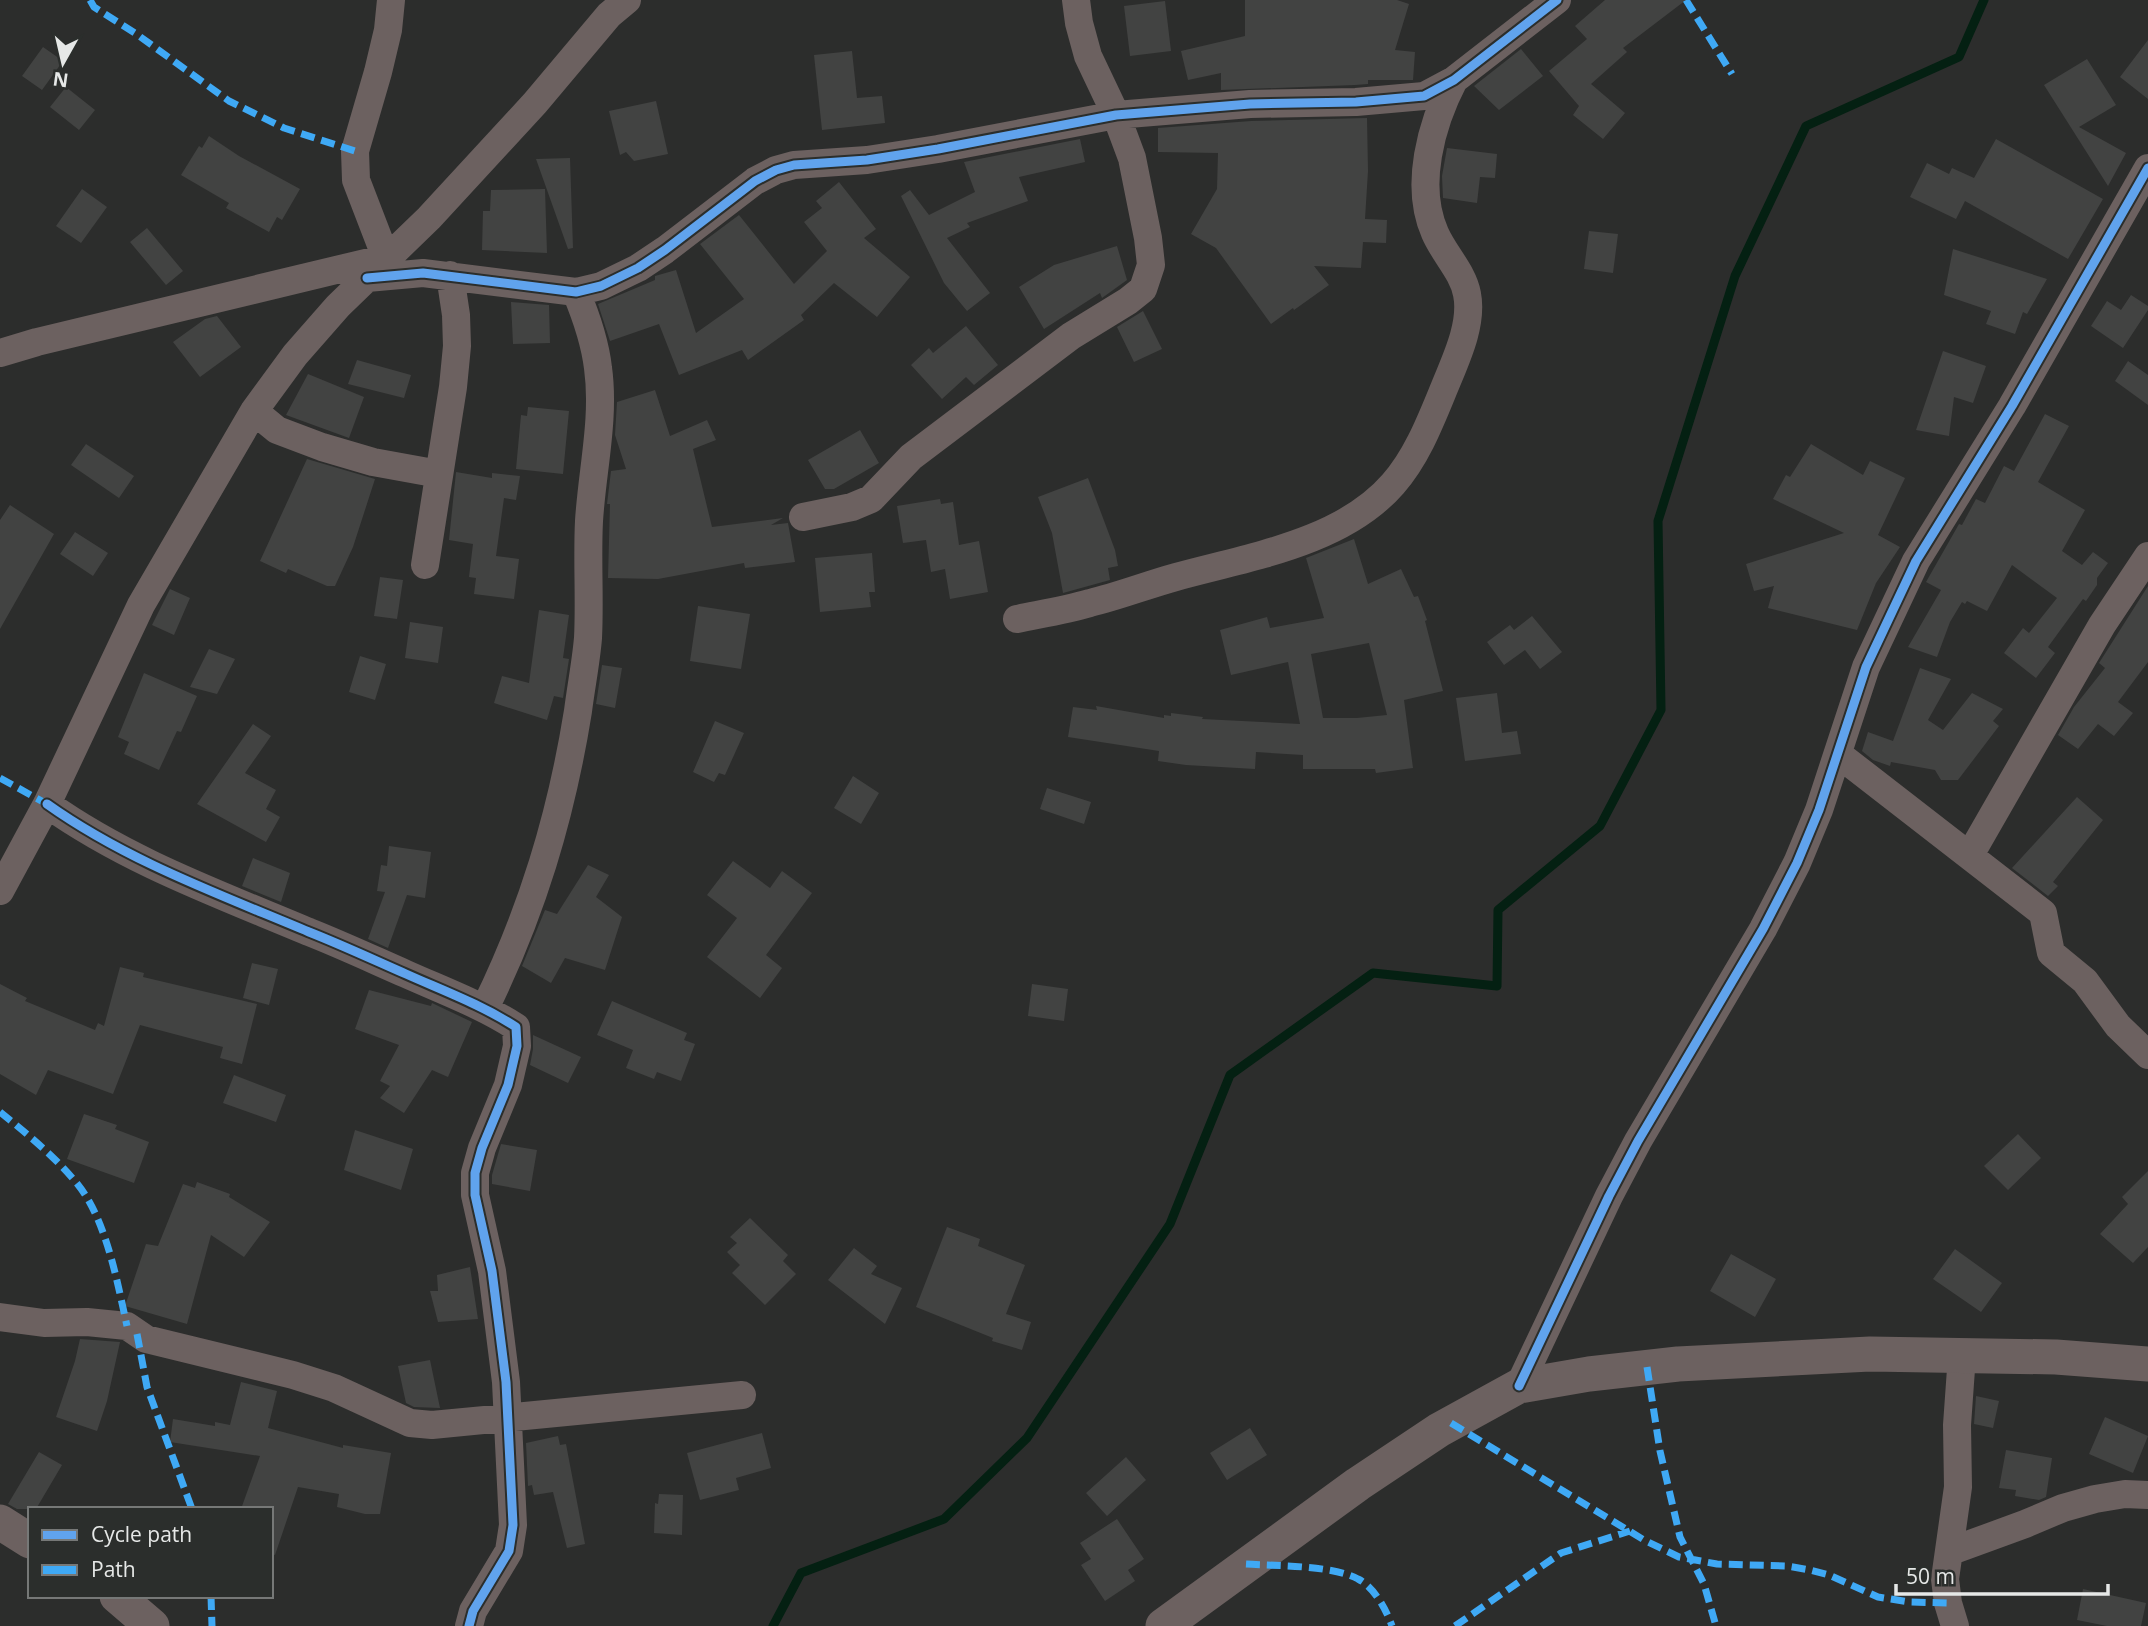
<svg xmlns="http://www.w3.org/2000/svg" width="2148" height="1626" viewBox="0 0 2148 1626" font-family="'Open Sans',sans-serif">
	<style>
		.lines { fill: none; stroke-linecap: round; stroke-linejoin: round }
		.stream { stroke: #042012; stroke-width: 9 }
		.building { fill: #424342; fill-rule: evenodd }
		.minor { stroke: #6c6160; stroke-width: 28 }
		.tertiary { stroke: #6c6160; stroke-width: 35 }
		.quiet { stroke: #3fa9f5; stroke-width: 7; stroke-dasharray: 14 7; stroke-linecap: butt }
		.cycleway-casing { stroke: #2b2e2c; stroke-width: 13 }
		.cycleway { stroke: #60a3ed; stroke-width: 9 }
	</style>
	<rect width="100%" height="100%" fill="#2c2d2c"/>
	<g class="lines">
		<path class="stream" d="M773 1626 801 1573 944 1519 1027 1438 1170 1224 1230 1075 1373 973 1497 986 1498 910 1600 826 1661 710 1658 521 1735 276 1806 126 1959 57 1984 0"/>
	</g>
	<path class="building" d="M1245 0H1397L1409 4 1395 50 1415 52 1413 80H1368V84L1355 85 1221 90V73L1188 80 1181 51 1245 36Z
		M1605 0H1686L1623 48 1627 52 1591 84 1625 113 1603 139 1573 115 1579 106 1549 71 1587 39 1575 26Z
		M1165 1 1171 51 1130 56 1124 6Z
		M2148 40V99L2120 77Z
		M43 47 63 61 42 90 22 76Z
		M1521 49 1543 76 1499 110 1474 86Z
		M852 51 857 98 882 96 885 123 822 130 814 55Z
		M2087 59 2116 105 2079 127 2126 153 2108 186 2044 85Z
		M66 87 95 110 79 130 50 107Z
		M656 101 668 154 634 161 626 152 620 155 609 111Z
		M1367 118 1368 171 1365 219 1387 220 1386 243 1363 242 1361 268 1314 266 1329 285 1294 310 1293 308 1271 324 1216 248 1191 234 1217 189 1218 153 1158 152V128L1251 121Z
		M209 136 239 156 300 189 282 220 277 217 269 232 226 208 229 203 181 175 199 146 202 148Z
		M1080 139 1085 162 1019 177 1028 201 967 223 970 227 947 238 990 293 967 311 944 283 901 196 910 190 929 215 975 192 964 162Z
		M1996 139 2103 199 2068 259 1965 201 1956 219 1910 197 1927 163 1949 174 1952 168 1974 178Z
		M1447 148 1497 154 1495 178 1480 177 1477 203 1443 198 1442 176Z
		M570 158 573 248 568 249 536 159Z
		M839 182 876 229 864 238 910 277 877 317 834 283 801 315 804 320 748 360 742 350 679 375 659 324 610 341 598 304 655 280V276L676 270 696 333 744 299 700 244 739 215 794 284 827 251 804 222 822 208 816 201Z
		M82 189 107 207 81 243 56 226Z
		M545 189 547 253 482 250 483 211H490L491 190Z
		M147 228 183 271 166 285 130 242Z
		M1589 231 1618 234 1613 273 1584 269Z
		M1117 246 1127 280 1102 298 1100 293 1044 329 1019 287 1054 265Z
		M1953 249 2047 279 2027 314 2023 312 2015 334 1986 324 1991 311 1944 295Z
		M2131 295 2148 306V310L2123 348 2091 326 2107 301 2121 310Z
		M511 302 549 305 550 343 513 344Z
		M1143 311 1162 349 1134 362 1117 327Z
		M217 316 241 347 200 377 173 342 205 319Z
		M966 326 998 365 974 385 966 377 942 399 911 365 929 348 933 353Z
		M1943 351 1986 366 1973 403 1954 397 1949 436 1916 430Z
		M357 360 411 375 404 398 348 384Z
		M2128 361 2148 375V405L2115 381Z
		M308 374 364 397 349 438 286 415Z
		M655 390 670 436 707 420 716 440 693 449 712 527 783 518 771 525 788 523 795 562 745 568 744 563 658 579 608 578 610 504H607L611 471 626 469 615 435 617 402Z
		M528 407 569 411 563 474 516 469 521 415 527 416Z
		M2045 414 2069 426 2038 482 2085 510 2062 551 2082 565 2093 552 2108 563 2097 578V585L2086 601 2083 599 2048 647 2055 653 2036 678 2004 653 2023 628 2029 633 2057 598 2012 565 1987 611 1967 601 1965 604 1962 602 1950 622 1937 657 1908 647 1941 590 1926 582 1959 524 1962 525 1976 499 1985 503 2004 466 2014 471Z
		M860 430 879 463 834 489H825L808 460Z
		M86 444 134 476 119 498 71 465Z
		M1811 444 1863 475 1870 461 1905 478 1878 535 1900 547 1876 583 1857 630 1768 608 1774 586 1754 591 1746 564 1844 533 1773 499 1786 475 1790 477Z
		M307 459 375 479 353 547 335 586H327L288 569 286 573 260 561Z
		M456 472 492 478V473L520 476 516 500 504 498 496 556 519 559 514 599 474 594 476 578 469 577 473 544 449 540Z
		M1088 478 1115 550 1118 566 1108 568 1110 580 1063 593 1052 533 1038 497Z
		M940 499 941 504 953 502 959 545 979 541 988 592 950 599 945 569 931 572 926 540 903 543 897 506Z
		M10 505 54 534 0 629V520Z
		M75 532 108 553 93 576 60 554Z
		M1354 539 1368 584 1401 569 1414 597 1418 596 1427 620 1425 621 1443 691 1404 700 1413 768 1376 773 1375 769H1303V755L1256 752 1255 769 1186 765 1158 761 1159 751 1068 737 1073 707 1097 710 1096 706 1164 718V715L1171 716V713L1203 717 1202 719 1300 724 1288 662 1231 675 1220 630 1267 617 1270 628 1324 618 1306 558ZM1369 643 1387 715 1357 718H1323L1311 654Z
		M872 553 875 592H869L871 607 820 612 815 558Z
		M380 577 403 580 397 619 374 616Z
		M2148 586V662L2118 702 2133 713 2114 736 2098 724 2078 749 2058 735 2074 707 2105 668 2099 663Z
		M170 589 190 598 174 635 152 625Z
		M698 606 750 614 741 669 690 661Z
		M539 610 569 615 563 658 569 659 563 698 554 696 547 720 494 703 502 676 529 683Z
		M1532 616 1562 652 1540 669 1525 650 1504 665 1487 642 1510 625 1514 630Z
		M410 622 443 627 438 663 405 658Z
		M209 649 235 659 217 694 190 687Z
		M360 656 386 664 375 700 349 692Z
		M602 665 622 668 615 708 596 704Z
		M1920 668 1951 679 1928 720 1943 730 1972 693 2003 709 1993 721 1999 726 1958 780H1941L1935 770 1891 762 1890 766 1873 760 1862 751 1868 732 1893 741Z
		M144 673 197 696 181 732 177 731 159 770 124 754 129 742 118 737Z
		M1497 693 1502 733 1517 731 1521 754 1465 761 1456 698Z
		M715 721 744 733 725 775 719 773 714 782 693 772Z
		M253 724 271 736 245 773 276 790 266 809 280 817 266 842 197 804Z
		M853 776 879 793 861 824 834 808Z
		M1047 788 1091 802 1084 824 1040 809Z
		M2077 797 2103 820 2053 882 2058 886 2048 896 2012 868Z
		M389 846 431 852 425 898 407 895 388 948 368 939 385 892 377 891 381 865 387 866Z
		M253 858 290 873 281 902 242 886Z
		M733 861 770 888 782 871 812 893 766 955 782 968 760 998 707 957 737 918 707 895Z
		M588 865 609 875 596 897 622 917 605 970 565 958 551 983 522 966 545 910 557 914Z
		M252 963 278 969 269 1005 243 998Z
		M120 967 144 973 143 977 257 1004 242 1064 220 1058 223 1047 140 1025 113 1094 48 1070 36 1095 0 1074V984L27 998 25 1001 95 1030 98 1023 104 1026Z
		M1032 984 1068 989 1064 1021 1028 1016Z
		M369 990 431 1006 432 1003 472 1022 448 1077 432 1070 404 1113 380 1098 390 1086 380 1081 399 1045 355 1029Z
		M612 1001 687 1033 684 1040 695 1044 681 1081 657 1072 654 1079 626 1068 633 1050 597 1035Z
		M533 1035 581 1057 568 1083 530 1065 533 1049Z
		M234 1075 286 1095 276 1122 223 1103Z
		M84 1114 117 1125 115 1129 149 1142 134 1183 67 1159Z
		M355 1130 413 1149 401 1190 344 1170Z
		M2018 1134 2041 1158 2008 1190 1984 1166Z
		M501 1144 537 1150 530 1191 492 1184V1175Z
		M2148 1171V1247L2133 1263 2100 1234 2128 1204 2122 1197Z
		M197 1182 230 1194 229 1197 270 1222 244 1257 211 1235 187 1324 125 1306 146 1244 158 1246 183 1184 195 1188Z
		M750 1218 788 1255 783 1261 796 1274 765 1305 732 1273 740 1265 727 1252 737 1243 730 1237Z
		M947 1227 980 1239 978 1246 1025 1265 1006 1314 1031 1322 1022 1350 992 1341 993 1338 916 1307Z
		M854 1248 877 1266 871 1274 902 1288 885 1324 828 1280Z
		M1955 1249 2002 1283 1981 1312 1933 1279Z
		M1731 1254 1776 1279 1755 1317 1710 1291Z
		M470 1267 478 1319 438 1322 430 1291H438L437 1275Z
		M80 1339 120 1342 107 1401 97 1431 56 1417 75 1361Z
		M430 1360 440 1408 414 1407 406 1403 398 1366Z
		M241 1382 277 1391 268 1428 343 1448V1445L391 1453 380 1514H365L337 1507 339 1494 298 1487 275 1555 271 1554V1509H241L260 1456 170 1442 173 1419 215 1426V1422L230 1425Z
		M1976 1396 1999 1401 1993 1428 1974 1424Z
		M2105 1417 2148 1436 2133 1473 2089 1454Z
		M1250 1428 1267 1455 1227 1480 1210 1453Z
		M762 1433 771 1468 736 1478 739 1490 700 1500 687 1453Z
		M558 1436 560 1445 566 1444 585 1544 567 1548 553 1492 534 1495 532 1485 528 1486 526 1443Z
		M2006 1450 2052 1458 2046 1497 2039 1500 2015 1496 2016 1490 1999 1488Z
		M39 1452 62 1465 36 1509H17L8 1504Z
		M1126 1457 1146 1480 1107 1516 1086 1493Z
		M659 1494 683 1495 682 1535 654 1533 655 1503 658 1504Z
		M1117 1519 1144 1559 1128 1570 1135 1581 1105 1601 1081 1565 1091 1559 1080 1543Z
		M2083 1589 2146 1603 2141 1626H2107L2077 1620Z"/>
	<g class="lines">
		<path class="minor" d="M367 278 423 273 576 292 601 286 638 268 665 250 755 181 776 170 794 165 867 160 938 149 1116 115 1250 104 1356 102 1424 96 1454 80 1557 0
			M0 353 37 342 386 258 356 180 355 151 378 72 388 30 391 0
			M254 411 277 430 322 447 373 462 439 474
			M803 517 852 507 871 499 911 457 1071 336 1128 301 1143 289 1151 265 1148 238 1132 158 1116 115 1088 56 1079 23 1076 0
			M425 565 453 387 457 346 456 315 450 275
			M1017 619C1041 614 1066 610 1090 603 1119 596 1147 585 1176 577 1248 557 1342 543 1393 484 1417 457 1431 420 1445 386 1456 359 1473 324 1467 294 1463 272 1444 254 1435 233 1414 186 1431 124 1454 80
			M1838 754 2043 913 2051 953 2085 981 2118 1026 2148 1055
			M47 804C127 861 219 894 309 932 342 945 374 960 406 974 444 991 482 1005 516 1027L517 1046 508 1085 482 1148 475 1173V1195L492 1271 506 1382 513 1525 509 1551 473 1611 469 1626
			M1970 855 2102 625 2148 556
			M0 891 47 804 141 605 254 411 295 355 338 306 429 218 535 103 609 15 627 0
			M485 1008C532 912 561 817 578 711 581 687 586 662 588 638 590 599 587 560 589 521 592 471 605 418 598 368 595 342 586 316 576 292
			M0 1317 44 1323 87 1322 127 1326 146 1339 293 1375 334 1388 410 1423 432 1425 742 1395
			M1519 1386 1609 1196 1638 1141 1763 929 1797 863 1819 810 1866 667 1916 561 2012 406 2148 168
			M1951 1551 2025 1524 2063 1508 2095 1499 2125 1494 2148 1495
			M1955 1626 1948 1603 1945 1579 1958 1487 1957 1425 1962 1355"/>
		<path class="tertiary" d="M0 1522 30 1541
			M117 1596 152 1626
			M1163 1626 1358 1484 1439 1430 1519 1386 1589 1374 1678 1364 1870 1354 2056 1357 2148 1364"/>
		<path class="quiet" d="M90 0 94 7 135 33 229 101 284 128 355 151
			M1686 0 1732 74
			M0 778 47 804
			M0 1112C26 1133 53 1155 75 1181 106 1217 117 1281 127 1326
			M137 1334 147 1387 192 1509
			M1647 1367 1660 1451 1680 1537 1704 1584 1716 1626
			M1451 1423 1644 1540 1679 1557 1717 1564 1787 1566 1810 1570 1829 1575 1878 1597 1909 1602 1948 1603
			M1246 1564C1276 1566 1332 1565 1358 1579 1374 1587 1386 1609 1392 1626
			M211 1596 212 1626
			M1455 1626 1561 1553 1630 1531"/>
		<defs>
			<path id="cycleway" d="M367 278 423 273 576 292 601 286 638 268 665 250 755 181 776 170 794 165 867 160 938 149 1116 115 1250 104 1356 102 1424 96 1454 80 1557 0
				M47 804C127 861 219 894 309 932 342 945 374 960 406 974 444 991 482 1005 516 1027L517 1046 508 1085 482 1148 475 1173V1195L492 1271 506 1382 513 1525 509 1551 473 1611 469 1626
				M1519 1386 1609 1196 1638 1141 1763 929 1797 863 1819 810 1866 667 1916 561 2012 406 2148 168"/>
		</defs>
		<use href="#cycleway" class="cycleway-casing"/>
		<use href="#cycleway" class="cycleway"/>
	</g>
	<rect x="28" y="1507" width="245" height="91" fill="#2b2e2c" stroke="#767877" stroke-width="2"/>
	<rect x="42" y="1530" width="35" height="10" fill="#60a3ed" stroke="#767877" stroke-width="2"/>
	<text x="91" y="1542" font-size="21" fill="#e6e8e7">Cycle path</text>
	<rect x="42" y="1565" width="35" height="10" fill="#3fa9f5" stroke="#767877" stroke-width="2"/>
	<text x="91" y="1577" font-size="21" fill="#e6e8e7">Path</text>
	<g transform="translate(63 63) rotate(188)" stroke="#2b2e2c" stroke-width="5" paint-order="stroke">
	<path d="M0-5L12 26L0 18L-12 26Z" fill="#e6e8e7"/>
	<text y="-10" font-size="19" font-weight="bold" text-anchor="middle" fill="#e6e8e7">N</text>
	</g>
	<path d="M1896 1584v10h212v-10" fill="none" stroke="#e6e8e7" stroke-width="3.5"/>
	<text x="1906" y="1584" font-size="21" fill="#e6e8e7" stroke="#2b2e2c" stroke-width="5" paint-order="stroke">50 m</text>
</svg>
